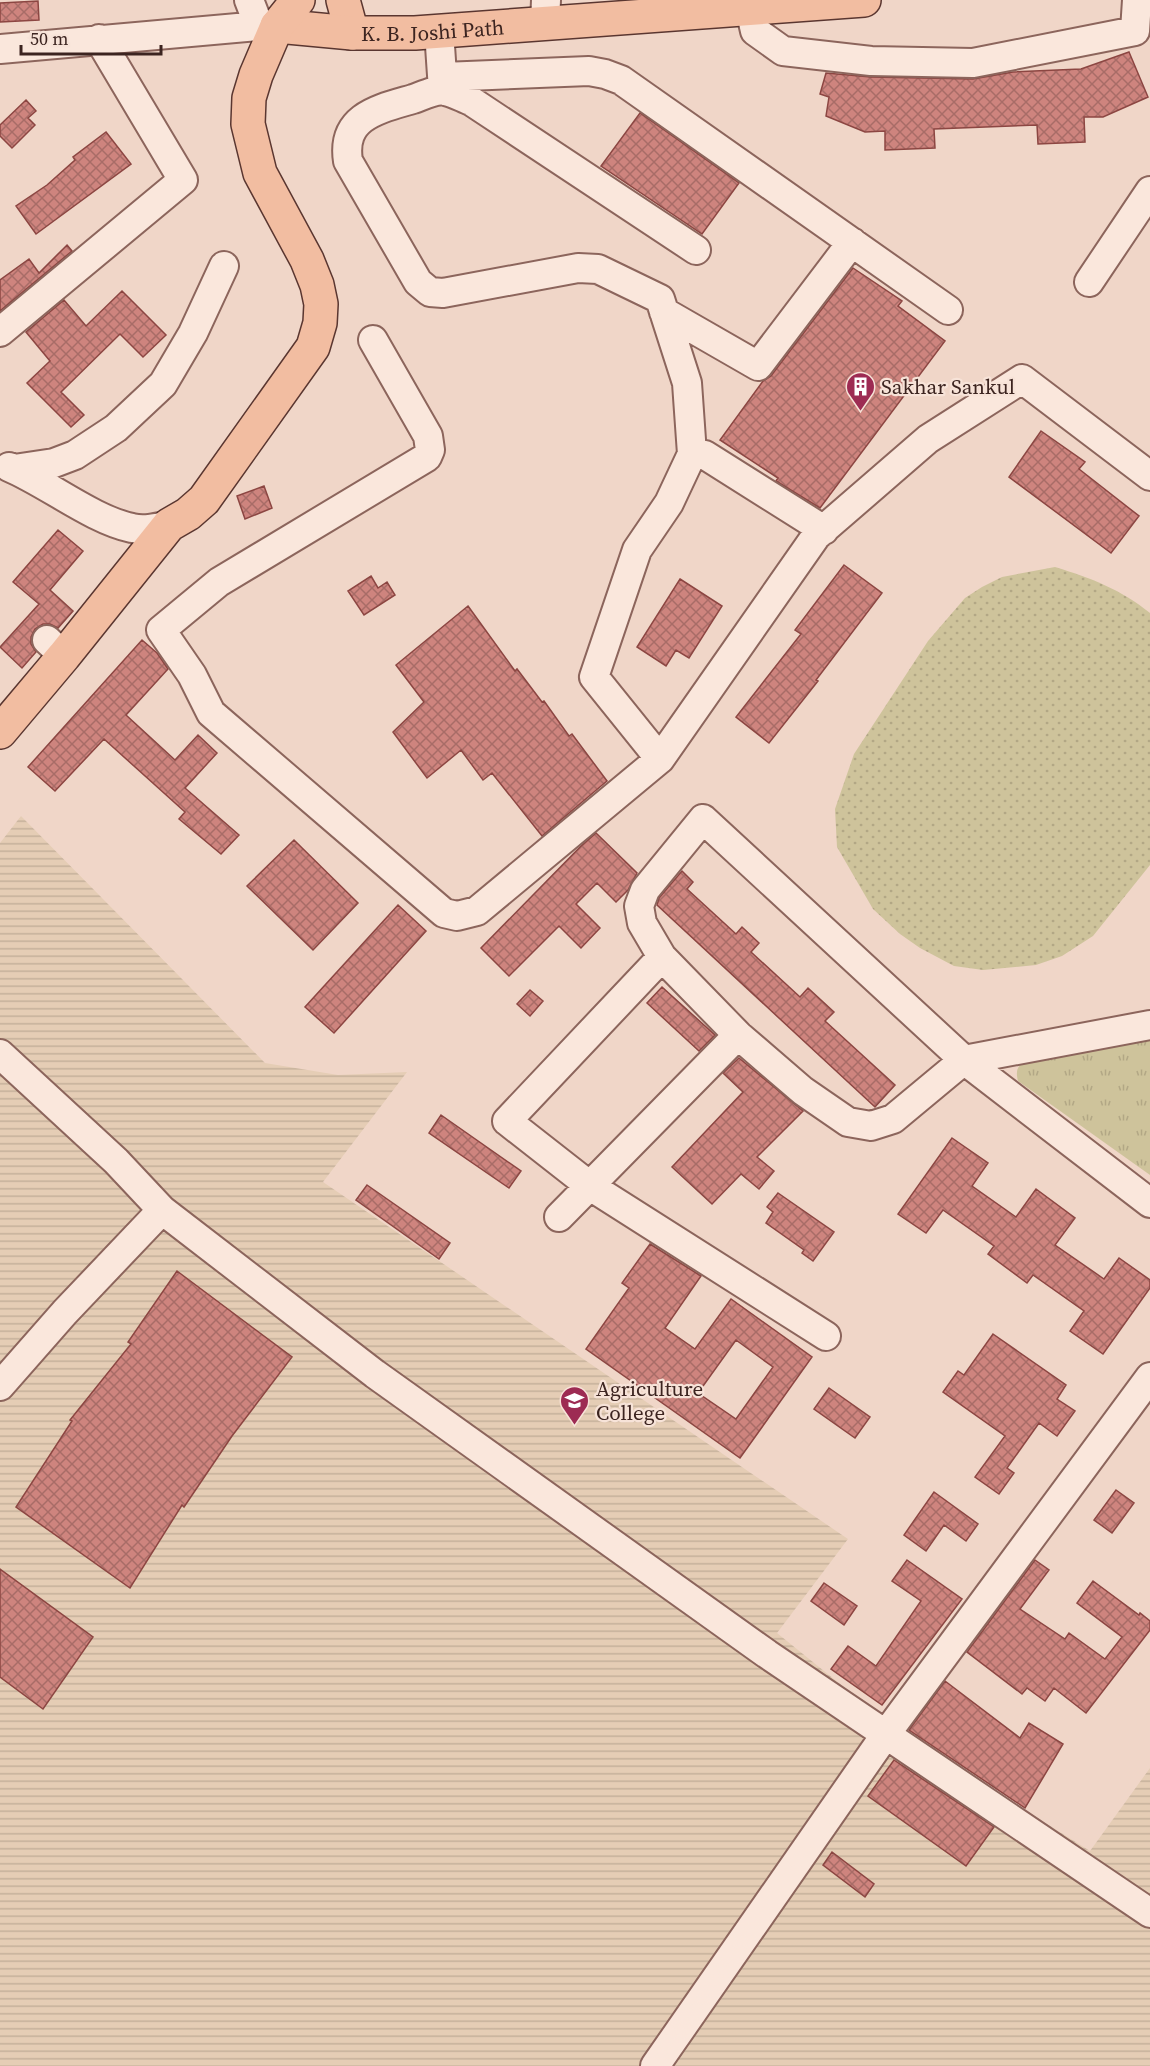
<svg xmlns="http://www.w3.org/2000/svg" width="1150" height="2066" viewBox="0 0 1150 2066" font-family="'Source Serif 4',serif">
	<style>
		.farmland { fill: url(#farmland-rules) }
		.grass { fill: url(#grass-tufts) }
		.park { fill: url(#park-dots) }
		.building { fill: url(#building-cross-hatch); stroke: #8c4642; stroke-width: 1.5; fill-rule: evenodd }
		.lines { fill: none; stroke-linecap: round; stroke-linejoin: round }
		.minor-casing { stroke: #8c655c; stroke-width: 32 }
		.major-casing { stroke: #5a3630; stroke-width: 36 }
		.minor { stroke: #fae7dc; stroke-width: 28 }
		.major { stroke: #f2bda1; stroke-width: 33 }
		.labels { text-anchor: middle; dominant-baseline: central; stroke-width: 4.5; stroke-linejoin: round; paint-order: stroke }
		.street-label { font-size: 21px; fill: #3c2420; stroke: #f7e3d8 }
		.poi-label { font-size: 21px; fill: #3c2420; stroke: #f7e3d8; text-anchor: start }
	</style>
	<defs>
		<pattern id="farmland-rules" width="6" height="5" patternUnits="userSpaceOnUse" patternTransform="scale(1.5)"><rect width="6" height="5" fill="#e5cdb5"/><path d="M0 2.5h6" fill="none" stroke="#c5b09b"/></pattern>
		<pattern id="grass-tufts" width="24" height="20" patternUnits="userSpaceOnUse" patternTransform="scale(1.5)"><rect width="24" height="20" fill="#cec39b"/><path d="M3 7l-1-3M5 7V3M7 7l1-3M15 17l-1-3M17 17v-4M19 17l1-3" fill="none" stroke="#b2a785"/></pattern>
		<pattern id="park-dots" width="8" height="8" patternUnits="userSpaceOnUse" patternTransform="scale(1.5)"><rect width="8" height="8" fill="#cec39b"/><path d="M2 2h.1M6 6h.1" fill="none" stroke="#b2a785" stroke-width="1.8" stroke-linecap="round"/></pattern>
		<pattern id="building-cross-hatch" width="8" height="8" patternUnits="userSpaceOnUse" patternTransform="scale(1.5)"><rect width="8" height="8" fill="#ce847e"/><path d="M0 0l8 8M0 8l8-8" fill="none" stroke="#a86c67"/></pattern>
	</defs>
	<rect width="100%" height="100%" fill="#f0d6c8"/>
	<path class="farmland" d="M21 816 265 1063 338 1075 407 1072 323 1182 848 1539 777 1633 897 1730 1090 1851 1150 1768V2066H0V843Z"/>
	<path class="grass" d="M1150 1038V1175L1018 1081C1015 1069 1018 1066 1027 1058Z"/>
	<path class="park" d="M1055 567C1091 578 1120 589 1150 613V865L1093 936 1062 956 1036 965 983 970 954 966 920 948 900 934 873 909 837 847 835 809 854 754 928 641 965 598 982 587 1002 577Z"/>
	<path class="building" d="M38 1 39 20 0 22V3Z
		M1129 52 1148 97 1103 117H1084L1085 142 1038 144 1037 125 934 129 935 148 885 150V131L865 132 826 116 829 97 820 94 826 73 871 77 973 79 1013 72 1081 69Z
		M26 100 36 111 28 118 35 125 12 148 0 136V125Z
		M640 113 739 183 702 234 601 166Z
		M106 132 131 164 36 234 16 206 47 185 75 160 73 157Z
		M67 245 72 251 0 311V280L29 259 39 273Z
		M853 268 902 301 898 306 945 341 820 508 776 481 778 478 720 440 763 381 771 376Z
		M122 291 166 335 143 357 120 334 61 392 84 415 71 427 27 383 50 361 26 332 64 300 86 326Z
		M1041 431 1085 462 1079 469 1139 516 1111 553 1009 477Z
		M264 486 272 508 245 519 237 496Z
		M58 530 83 551 50 590 73 611 58 628 50 624H43L35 629 31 637V644L36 652 22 668 0 647 39 604 13 582Z
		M844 565 882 593 816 680 818 681 769 743 736 717 801 634 795 630Z
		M371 576 378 588 387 582 395 595 364 615 348 591Z
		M680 579 722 606 689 658 676 650 666 666 637 647Z
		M468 606 515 671 517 669 542 702 544 701 569 736 572 734 607 781 542 836 492 773 483 780 461 750 427 778 393 732 424 702 396 665Z
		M142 640 157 653 168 669 126 715 175 760 198 735 217 753 185 788 239 835 221 854 179 819 185 812 104 739 55 791 28 767Z
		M596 833 637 873 628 890 616 902 597 883 576 904 600 928 581 948 559 926 509 976 481 948 580 847Z
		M294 840 358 903 313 950 247 886Z
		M682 871 693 882 687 889 736 934 742 927 759 943 751 952 800 997 808 988 834 1012 825 1021 895 1085 875 1107 657 905 659 898Z
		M398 905 426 931 334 1033 305 1007Z
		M662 987 715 1035 699 1051 647 1003Z
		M530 990 543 1001 530 1016 517 1004Z
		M739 1058 803 1111 757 1157 774 1171 759 1189 741 1174 712 1204 672 1167 743 1092 723 1073Z
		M441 1115 521 1171 509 1188 429 1133Z
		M952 1138 988 1163 972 1186 1016 1217 1036 1189 1075 1218 1055 1245 1104 1279 1119 1258 1150 1280V1288L1103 1354 1070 1331 1084 1311 1033 1275 1027 1283 988 1254 994 1246 943 1210 926 1233 898 1214Z
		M367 1185 450 1243 439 1259 356 1200Z
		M778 1193 834 1232 813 1261 802 1253 804 1250 766 1223 773 1212 767 1207Z
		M650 1244 701 1276 665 1328 695 1349 731 1299 812 1357 740 1458 586 1349 629 1288 622 1283ZM736 1340 773 1367 736 1419 698 1393Z
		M177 1271 292 1357 232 1436 184 1507 182 1505 130 1588 16 1507 72 1421 70 1420 131 1344 128 1342Z
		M993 1334 1066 1385 1057 1399 1075 1411 1057 1436 1039 1423 1007 1468 1014 1473 999 1494 975 1477 1005 1436 943 1392 958 1371 964 1375Z
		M829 1388 870 1417 855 1438 814 1409Z
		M1116 1490 1134 1503 1112 1533 1094 1520Z
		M934 1492 978 1524 966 1541 944 1525 926 1551 904 1535Z
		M907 1560 962 1599 882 1705 831 1669 848 1646 876 1666 921 1601 892 1581Z
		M1035 1560 1049 1570 1020 1609 1065 1639 1069 1633 1105 1659 1122 1637 1077 1603 1093 1581 1139 1615 1140 1613 1150 1621V1630L1086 1713 1054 1688 1045 1701 1027 1688 1022 1694 967 1652Z
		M0 1569 93 1637 43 1709 0 1677Z
		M824 1583 857 1606 844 1625 811 1601Z
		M945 1681 1020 1738 1029 1723 1063 1744 1025 1808 909 1730Z
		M894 1760 994 1827 966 1866 868 1796Z
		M832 1852 874 1884 865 1897 823 1865Z"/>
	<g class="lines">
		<defs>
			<path id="minor" d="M249 0 259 26
				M750 9 755 31 783 51 871 61 973 63 1135 31 1137 0
				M545 24 546 0
				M439 31 443 90
				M0 49 259 26H277
				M443 77 589 71 605 74 621 80 948 310
				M1089 282 1150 191
				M664 312 758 366 852 242
				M0 332 183 180 99 39
				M373 340 428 436 430 450 427 457 219 582 161 630 192 675 211 713 444 913 457 916 477 911 660 759 816 536 928 439 1022 379 1150 476
				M692 454 705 455 824 530
				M9 467C47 483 93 520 132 528 144 531 156 528 169 525
				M14 469 54 463 75 455 116 428 163 384 193 333 224 266
				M47 640 64 656
				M660 759 594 677 637 550 669 503 692 454 687 383 660 299 598 269 578 268 443 293 430 292 418 282 348 161C341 116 379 109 413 99 422 96 436 89 445 91 453 92 463 98 471 101L696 250
				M662 957 507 1121 590 1186 826 1336
				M1150 1025 964 1060 893 1119 871 1126 848 1122 803 1091 738 1035 662 957 642 923 639 906 645 890 703 819 964 1060 1150 1203
				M0 1054 116 1161 162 1210 375 1374 767 1654 1150 1913
				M559 1217 738 1035
				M0 1386 65 1312 162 1210
				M655 2066 886 1734 1150 1377"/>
			<g id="major">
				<path d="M343 0 352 33"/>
				<path id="s1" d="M277 26 352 33H415L864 0"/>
				<path d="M0 732 64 656 169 525 188 514 204 500 313 347 320 323 321 304 317 285 307 260 260 173 248 124 249 98 256 75 277 26 298 0"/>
			</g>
		</defs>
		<use href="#minor" class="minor-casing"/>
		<use href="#major" class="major-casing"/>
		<use href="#minor" class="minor"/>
		<use href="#major" class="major"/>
	</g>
	<defs>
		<symbol id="building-pin" viewBox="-11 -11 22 30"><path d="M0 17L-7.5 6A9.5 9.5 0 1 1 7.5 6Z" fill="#9d2b53" stroke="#f7e3d8"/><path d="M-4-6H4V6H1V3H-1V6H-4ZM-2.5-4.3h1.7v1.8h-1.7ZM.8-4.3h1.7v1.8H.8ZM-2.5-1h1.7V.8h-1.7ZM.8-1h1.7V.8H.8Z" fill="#fff"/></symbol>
		<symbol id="university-pin" viewBox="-11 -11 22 30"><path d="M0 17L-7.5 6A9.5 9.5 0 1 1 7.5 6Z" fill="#9d2b53" stroke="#f7e3d8"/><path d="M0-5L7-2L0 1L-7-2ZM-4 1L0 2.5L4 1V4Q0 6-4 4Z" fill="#fff"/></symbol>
	</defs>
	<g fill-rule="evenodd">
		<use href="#building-pin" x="844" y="370" width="33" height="45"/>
		<use href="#university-pin" x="558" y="1384" width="33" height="45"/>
	</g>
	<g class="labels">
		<g class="street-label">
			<text stroke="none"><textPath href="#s1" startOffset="156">K. B. Joshi Path</textPath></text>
		</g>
		<g class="poi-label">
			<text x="881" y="386">Sakhar Sankul</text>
			<text x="596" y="1388">Agriculture<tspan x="596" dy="24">College</tspan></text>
		</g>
	</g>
	<path d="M21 45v9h140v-9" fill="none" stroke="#3c2420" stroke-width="3"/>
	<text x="30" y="45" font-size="18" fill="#3c2420" stroke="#f7e3d8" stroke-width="4.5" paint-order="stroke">50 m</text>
</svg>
